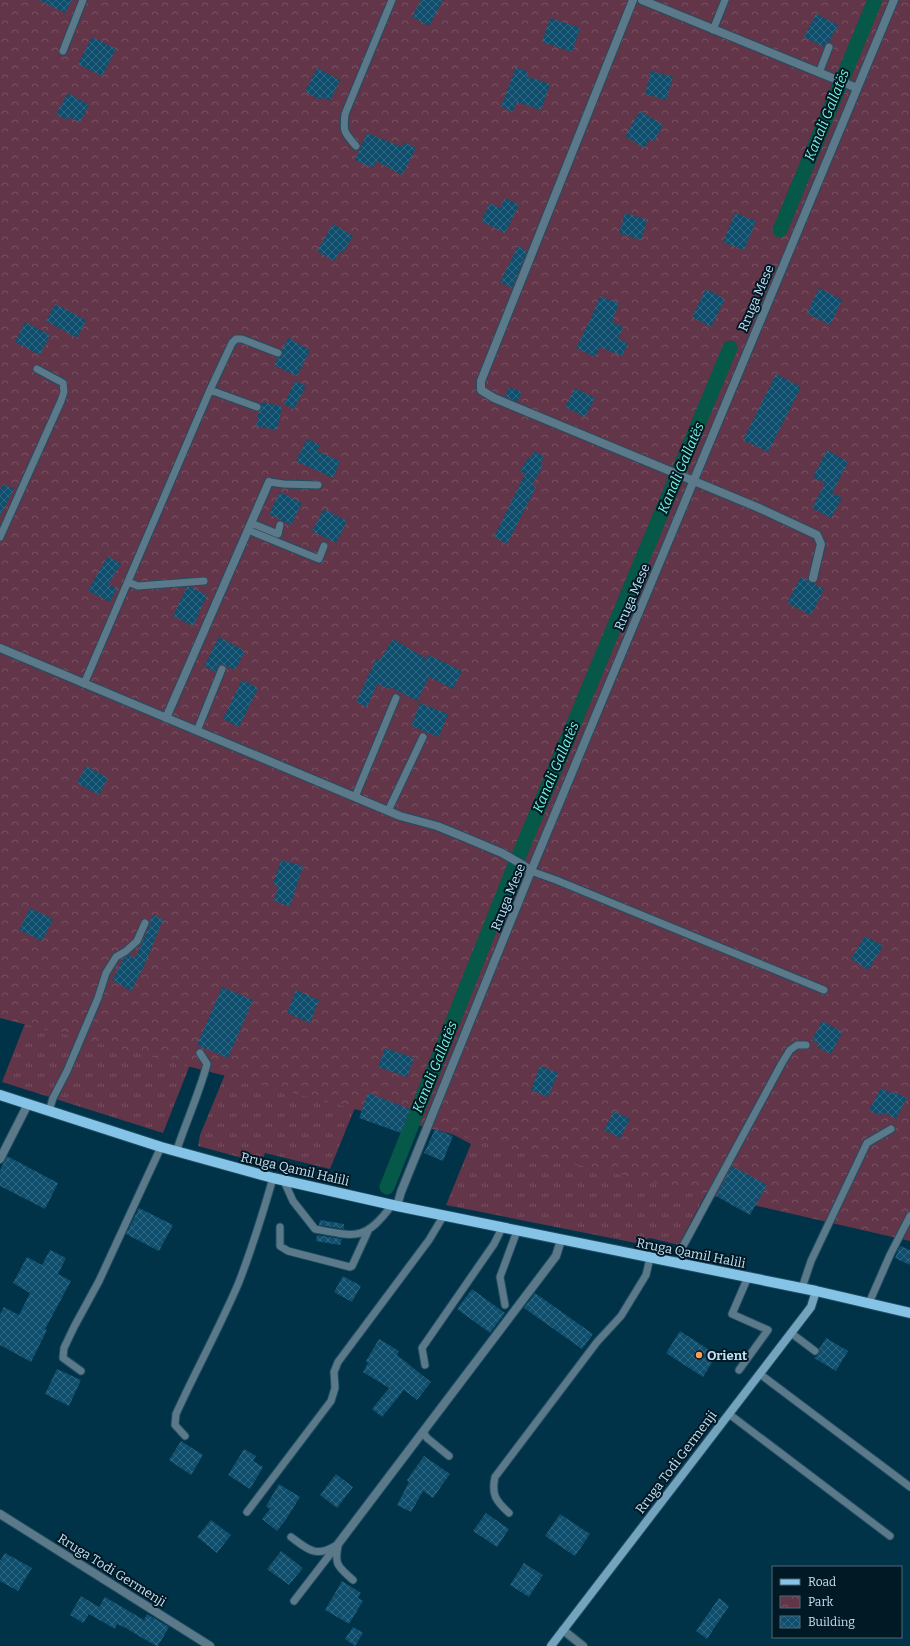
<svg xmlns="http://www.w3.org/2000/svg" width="910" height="1646" viewBox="0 0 910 1646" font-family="Bitter,serif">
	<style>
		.grass { fill: url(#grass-tufts) }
		.park { fill: url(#park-crowns) }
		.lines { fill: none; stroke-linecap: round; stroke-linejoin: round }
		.canal { stroke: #065848; stroke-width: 15 }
		.building { fill: url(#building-cross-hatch) }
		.lane-casing { stroke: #1f4e63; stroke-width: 9 }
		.street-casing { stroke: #1f4e63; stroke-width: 10 }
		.secondary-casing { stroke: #1f4e63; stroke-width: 10 }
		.primary-casing { stroke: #1f4e63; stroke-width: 12 }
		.lane { stroke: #5c798a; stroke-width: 7 }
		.street { stroke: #5c798a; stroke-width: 8 }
		.secondary { stroke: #74a3be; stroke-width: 8 }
		.primary { stroke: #86c4e7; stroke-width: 10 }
		.poi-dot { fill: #fd9c56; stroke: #011825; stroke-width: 1.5 }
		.labels { text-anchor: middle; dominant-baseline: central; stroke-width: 4; stroke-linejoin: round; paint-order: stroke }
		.street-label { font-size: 13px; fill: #c4e1f3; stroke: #011825 }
		.poi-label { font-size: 13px; font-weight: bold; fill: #c4e1f3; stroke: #011825; text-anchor: start }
		.water-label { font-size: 14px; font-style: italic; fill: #75f7d6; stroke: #011825 }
	</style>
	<defs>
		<pattern id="grass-tufts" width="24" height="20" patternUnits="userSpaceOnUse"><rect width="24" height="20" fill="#633548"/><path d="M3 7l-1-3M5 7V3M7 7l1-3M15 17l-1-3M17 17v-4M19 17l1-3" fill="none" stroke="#785263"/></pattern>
		<pattern id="park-crowns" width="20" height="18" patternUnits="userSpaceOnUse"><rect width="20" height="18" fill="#633548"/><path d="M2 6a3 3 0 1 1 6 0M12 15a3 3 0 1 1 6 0" fill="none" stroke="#785263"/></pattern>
		<pattern id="building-cross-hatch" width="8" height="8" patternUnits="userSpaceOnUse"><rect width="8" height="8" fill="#0f4f6d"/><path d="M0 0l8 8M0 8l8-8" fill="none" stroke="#306882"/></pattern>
	</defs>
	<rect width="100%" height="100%" fill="#003248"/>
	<path class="grass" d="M71 906 249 916 163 1133 2 1082Z
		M405 985 330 1169 265 1153 261 1163 198 1146 200 1135 257 997Z
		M812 992 679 1245 650 1238 636 1243 446 1205 471 1144 435 1125Z"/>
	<path class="park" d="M0 0H910V1241L526 1153 0 1018Z"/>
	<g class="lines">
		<path class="canal" d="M780 230 875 0
			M387 1187 511 875 730 348"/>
	</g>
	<path class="building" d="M39 0H72L65 13Z
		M421 0H443L429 26 412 17Z
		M816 14 838 25 829 42 826 43 824 47 804 37Z
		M550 18 580 28 572 52 542 42Z
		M92 37 116 49 102 76 78 64Z
		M516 67 528 72 526 76 550 84 541 110 517 102 512 112 501 107Z
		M317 68 340 80 330 101 323 97 321 100 305 92Z
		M651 71 673 77 666 100 645 94Z
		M68 93 89 105 80 122 69 117 67 120 56 114Z
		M640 111 663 125 654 141 650 139 644 148 625 136Z
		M367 133 402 147 404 142 416 148 402 175 376 161 373 168 355 160Z
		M505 198 519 205 505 233 481 221 490 203 500 208Z
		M625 213 647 220 641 240 619 233Z
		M735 213 756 221 744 250 723 242Z
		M333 224 353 236 343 253 340 251 334 261 317 251Z
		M518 246 527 251 512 288 500 282Z
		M819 288 842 300 830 325 807 313Z
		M706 289 725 299 711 327 692 317Z
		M600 296 619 303 612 322 623 327 618 339 628 343 622 356 600 347 595 357 576 348 591 318Z
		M55 304 86 320 77 338 46 321Z
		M25 322 50 335 40 355 15 342Z
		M288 338 310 350 297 376 274 365 278 358 282 355V350Z
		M776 374 801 387 768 452 743 440Z
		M295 381 306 386 294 409 284 404Z
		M509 387 522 392 517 402 505 396Z
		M575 388 595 398 585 417 565 407Z
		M261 402 282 406 277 430 256 426 259 411 262 408Z
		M307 439 320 445 317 451 340 461 333 478 296 461Z
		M827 450 848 462 832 493 842 498 831 518 812 508 825 483 813 477Z
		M534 451 544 457 540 464 543 466 532 485 536 487 507 544 494 537 525 474 520 471 528 458 530 459Z
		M3 484 14 489 0 516V490Z
		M280 492 302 503 291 525 269 514Z
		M324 509 347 521 336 543 312 531Z
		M108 556 121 564 108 584 117 588 110 602 88 591 95 578Z
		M801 577 824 589 811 615 787 603Z
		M187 587H190L207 595 193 626 173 616Z
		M219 637 245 651 235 670 222 664 219 665 215 672 204 666Z
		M393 639 427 659 429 655 462 671 453 689 429 677 417 701 390 687 389 689 377 684 367 707 356 702 376 659 380 660Z
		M242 680 258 688 239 727 223 719Z
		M420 703 448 714 439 737 411 726Z
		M86 766 108 778 99 795 77 783Z
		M281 860 303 866 290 906 274 901 278 886 273 884Z
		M30 908 53 919 42 941 19 930Z
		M152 915 163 919 144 966 131 991 112 980 124 958 129 955 135 958 150 925Z
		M865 936 883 946 868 970 851 959Z
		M222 987 253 1000 228 1058 197 1045Z
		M296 990 319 1000 310 1023 287 1013Z
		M822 1021 842 1032 831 1054 817 1047 819 1044 812 1040Z
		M385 1048 414 1058 407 1077 378 1067Z
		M540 1066 558 1073 548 1097 531 1090Z
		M881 1088 893 1094 894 1092 907 1098 896 1119 883 1112 881 1116 869 1110Z
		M368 1093 410 1109 401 1133 359 1118Z
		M614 1111 630 1119 620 1138 604 1130Z
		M435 1129 453 1136 443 1161 424 1153Z
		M7 1156 58 1183 45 1209 0 1186V1170Z
		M732 1166 767 1185 750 1215 716 1196Z
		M139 1208 173 1225 159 1251 126 1234Z
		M320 1220 344 1224V1229L319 1225Z
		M317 1235 342 1239 340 1245 316 1241Z
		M900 1246 910 1250V1265L895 1258Z
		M50 1250 66 1258 58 1274 71 1281 45 1329 47 1330 31 1362 0 1345V1314L4 1307 19 1315 30 1293 13 1283 27 1257 42 1265Z
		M343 1276 361 1286 352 1302 334 1292Z
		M472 1289 505 1313 490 1333 457 1309Z
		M535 1293 593 1334 582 1349 524 1308Z
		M680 1331 717 1355 703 1377 666 1353Z
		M826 1338 848 1351 836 1371 814 1358 819 1354V1349Z
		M379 1339 399 1351 397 1355 431 1382 417 1400 404 1390 382 1417 372 1409 389 1388 363 1372 368 1363 366 1361Z
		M57 1369 81 1380 69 1406 45 1394Z
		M181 1441 203 1455 191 1475 169 1460Z
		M244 1449 256 1456 253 1461 263 1467 250 1489 228 1475Z
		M424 1456 450 1474 433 1498 423 1491 411 1512 397 1505 409 1482 407 1480Z
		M336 1474 353 1487 337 1508 320 1495Z
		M279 1484 300 1497 285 1521 277 1531 262 1519 270 1509 266 1506Z
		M486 1513 509 1529 497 1547 473 1531Z
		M560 1514 590 1534 575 1556 545 1536Z
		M211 1520 231 1535 217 1553 197 1537Z
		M281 1551 303 1568 289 1585 267 1569Z
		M5 1553 32 1568 18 1591 0 1581V1561Z
		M524 1563 543 1575 529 1597 510 1585Z
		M342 1581 361 1593 358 1598 363 1601 349 1624 325 1610Z
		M81 1596 99 1607 105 1597 144 1620 147 1614 169 1627 158 1646H156L124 1627 117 1624 115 1629 89 1614 83 1623 70 1615Z
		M719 1598 729 1606 707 1639 696 1631Z
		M353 1627 363 1633 355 1646 345 1639Z"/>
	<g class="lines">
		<defs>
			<path id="lane" d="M713 30 725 0
				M63 51 83 0
				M819 73 829 47
				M356 146C344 132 343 132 345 114L392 0
				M210 390 257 407
				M269 482 284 484 318 485
				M251 523 278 534 280 525
				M248 530 319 559 324 546
				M0 537 61 401 64 392 63 383 37 369
				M128 582 138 586 204 581
				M84 684 210 390 232 343 236 339H242L278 353
				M197 731 222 669
				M355 797 396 698
				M388 811 423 737
				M531 871 556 880 824 990
				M49 1111 53 1098 67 1071 98 998 106 973 116 957 126 951 137 941 145 923
				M176 1152C186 1122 199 1094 207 1064L200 1053
				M284 1181 293 1201 315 1229C356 1237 365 1241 392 1205
				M280 1227V1246L288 1251 350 1267 352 1266 369 1229
				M679 1263 683 1246 688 1237 782 1063 790 1050 797 1045H806
				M802 1288 811 1261 867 1143 891 1129
				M869 1303 890 1255 910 1216
				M505 1305 500 1277 517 1231
				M791 1333 815 1351
				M425 1365 422 1348 494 1244 502 1228
				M739 1370 768 1330 732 1314 748 1277
				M81 1371 63 1358 64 1348 74 1327 99 1281 161 1147
				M760 1374 910 1487
				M729 1414 890 1536
				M423 1432 427 1438 449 1456
				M185 1436 175 1425 176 1414C196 1370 220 1327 239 1282 252 1248 263 1213 273 1178
				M247 1512 331 1401 335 1388 334 1372 338 1362 429 1240 444 1215
				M509 1513C496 1501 491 1495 495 1477L597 1342 621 1316 646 1275 650 1258
				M291 1537C307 1549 316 1558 335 1546
				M338 1546C334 1566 339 1567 353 1580
				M294 1601 338 1544"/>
			<path id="street" d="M633 0 481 381V390L494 398 759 508 817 535 821 544 813 578
				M642 0 857 88
				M0 648 400 816 437 826 464 837 502 853 523 865 531 871
				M166 718 269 482
				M0 1159 28 1104
				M397 1206 401 1192 531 871 894 0
				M0 1514 210 1646
				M338 1544 556 1256 561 1240
				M563 1630 583 1646"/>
			<path id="secondary" d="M551 1646 811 1307 816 1291"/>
			<path id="primary" d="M0 1095 161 1147 273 1178 397 1206 816 1291 910 1313"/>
		</defs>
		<use href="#lane" class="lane-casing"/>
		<use href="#street" class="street-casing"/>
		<use href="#secondary" class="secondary-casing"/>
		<use href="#primary" class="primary-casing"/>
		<use href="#lane" class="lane"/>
		<use href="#street" class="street"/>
		<use href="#secondary" class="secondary"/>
		<use href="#primary" class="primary"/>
	</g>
	<circle class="poi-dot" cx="699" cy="1355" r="4"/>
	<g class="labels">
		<g class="street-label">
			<text transform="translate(756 298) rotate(-67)">Rruga Mese</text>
			<text transform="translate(632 597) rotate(-67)">Rruga Mese</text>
			<text transform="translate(508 897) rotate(-68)">Rruga Mese</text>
			<text transform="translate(295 1169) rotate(13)">Rruga Qamil Halili</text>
			<text transform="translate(691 1253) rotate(11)">Rruga Qamil Halili</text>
			<text transform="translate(676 1462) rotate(-53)">Rruga Todi Germenji</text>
			<text transform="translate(112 1570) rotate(32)">Rruga Todi Germenji</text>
		</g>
		<g class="poi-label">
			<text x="707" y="1355">Orient</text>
		</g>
		<g class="water-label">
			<text transform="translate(827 115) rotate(-68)">Kanali Gallatës</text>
			<text transform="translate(681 468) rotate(-67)">Kanali Gallatës</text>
			<text transform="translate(556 767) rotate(-67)">Kanali Gallatës</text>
			<text transform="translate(435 1067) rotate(-68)">Kanali Gallatës</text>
		</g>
	</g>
	<rect x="772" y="1566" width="130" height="72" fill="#011825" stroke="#4f6877"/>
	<rect x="780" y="1579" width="20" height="6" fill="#86c4e7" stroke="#4f6877"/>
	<text x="808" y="1586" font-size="12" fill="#c4e1f3">Road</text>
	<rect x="780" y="1596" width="20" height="12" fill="url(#park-crowns)" stroke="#4f6877"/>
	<text x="808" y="1606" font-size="12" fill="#c4e1f3">Park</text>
	<rect x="780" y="1616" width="20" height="12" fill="url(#building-cross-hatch)" stroke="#4f6877"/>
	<text x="808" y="1626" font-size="12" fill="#c4e1f3">Building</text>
</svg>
